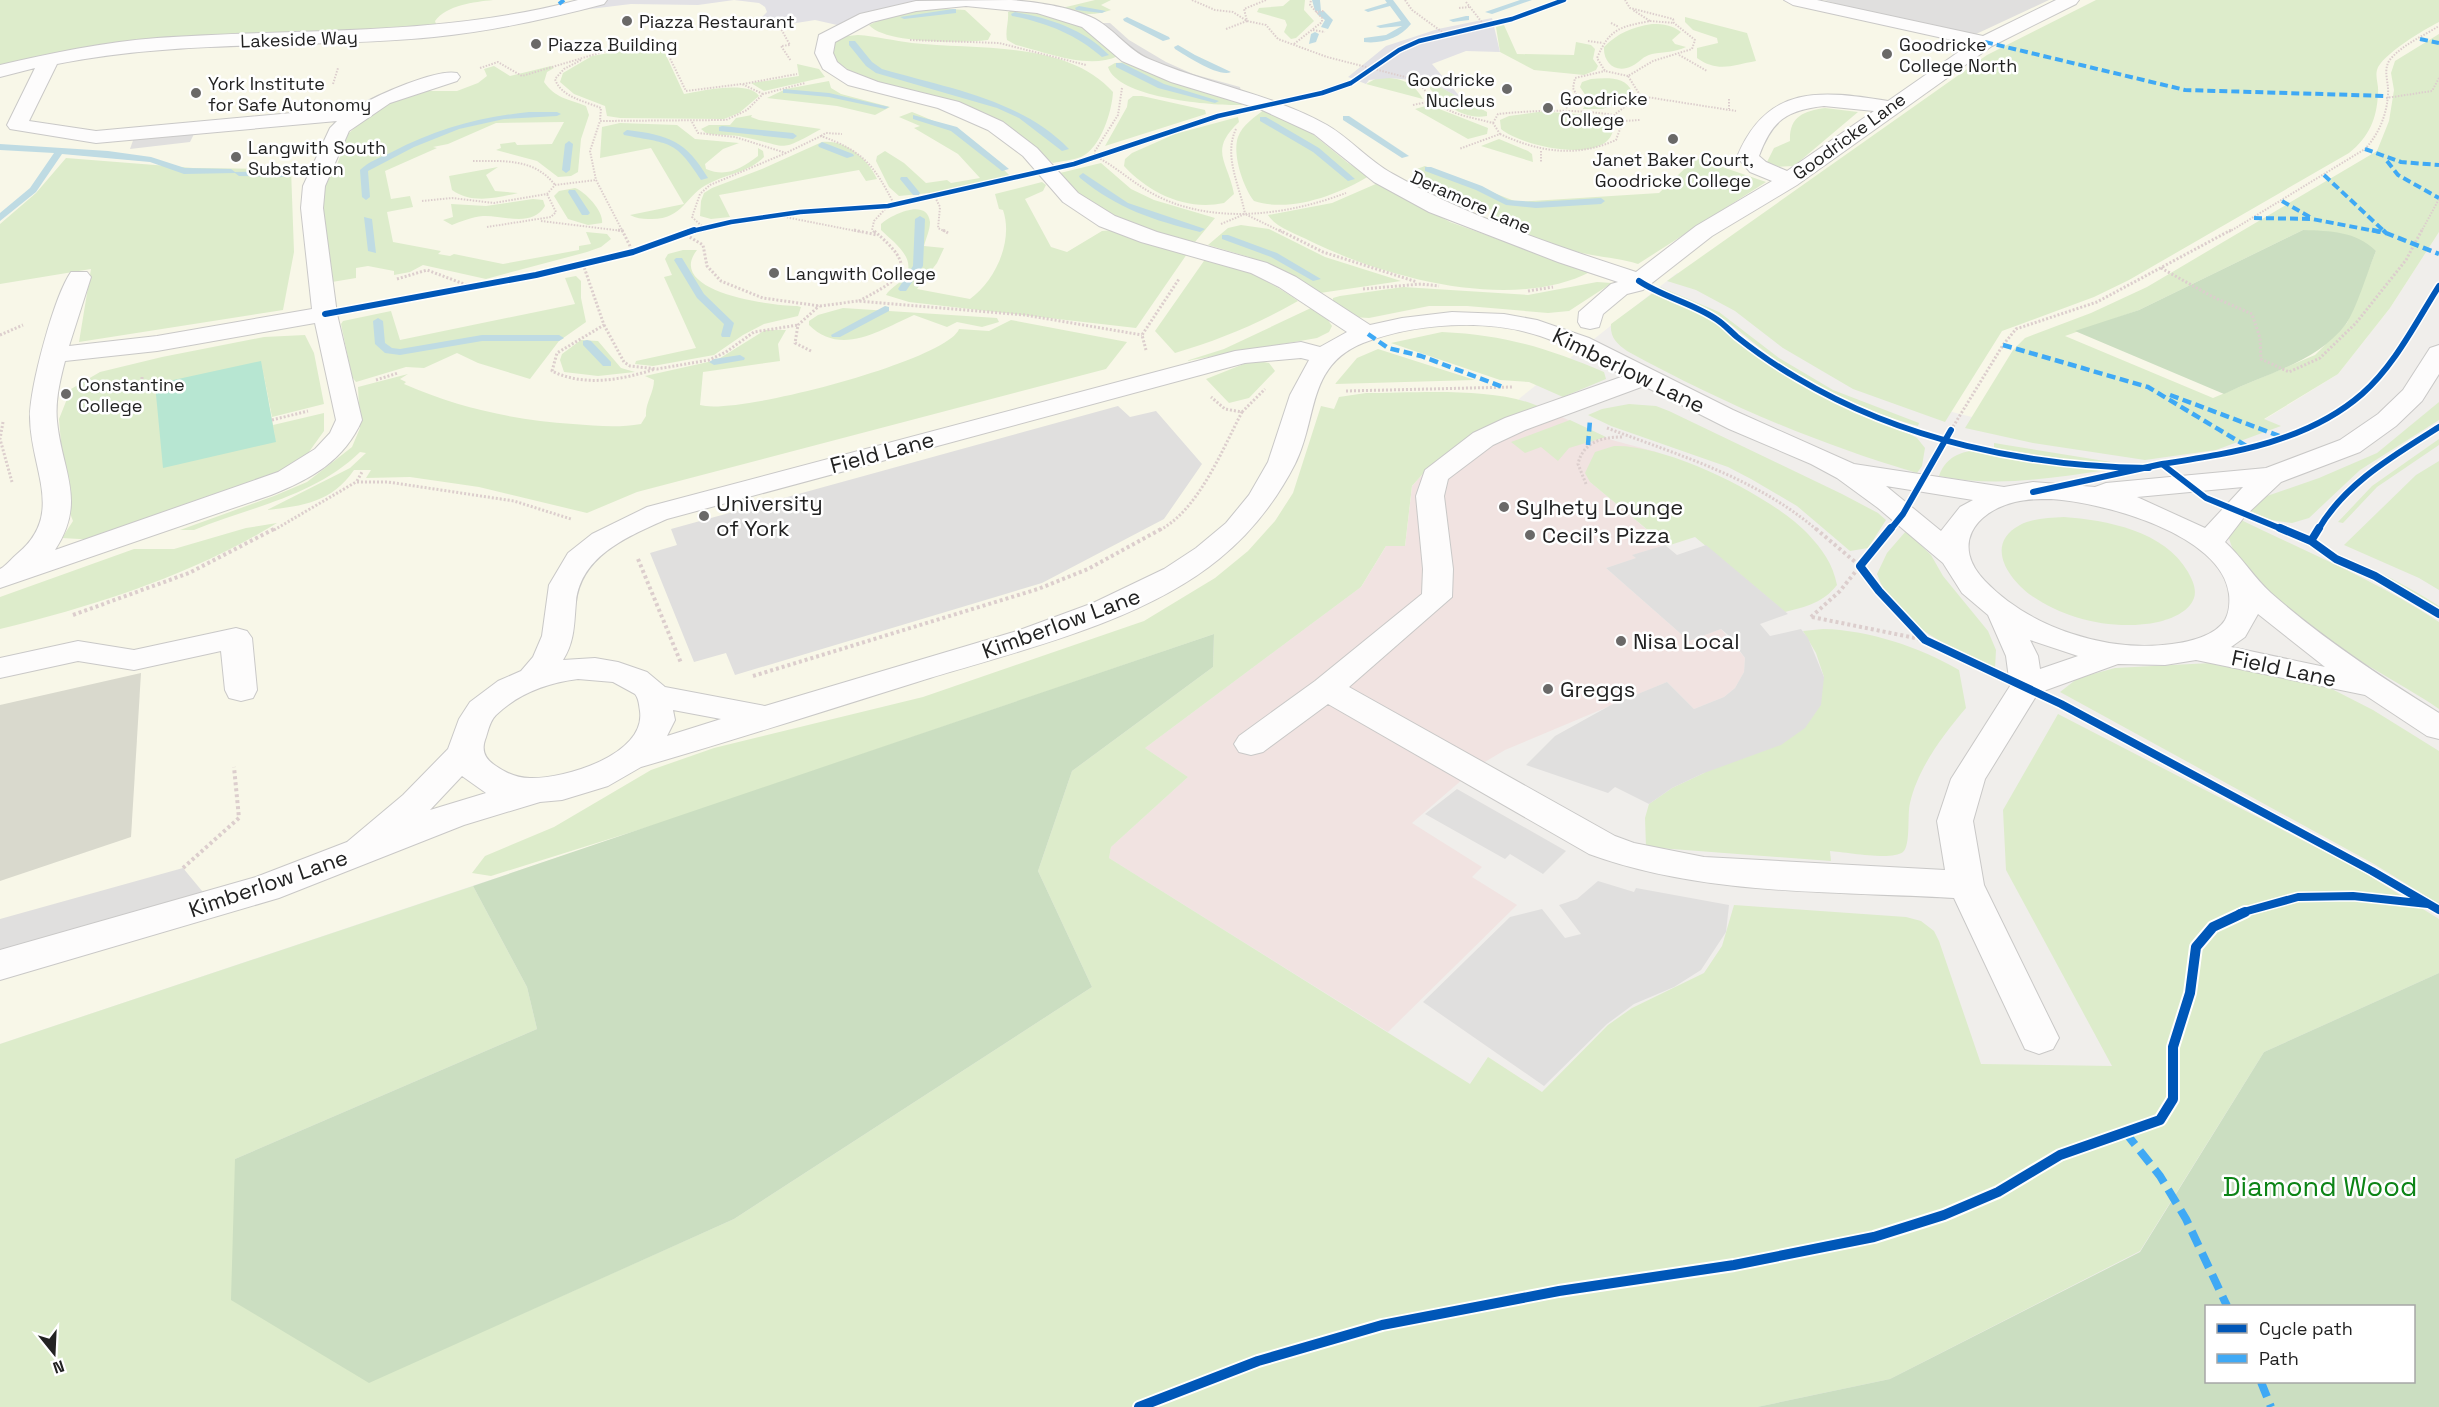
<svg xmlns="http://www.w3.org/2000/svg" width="2439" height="1407" viewBox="0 0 2439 1407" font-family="'Space Grotesk',sans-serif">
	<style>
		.commercial { fill: #f1e3e1 }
		.education { fill: #f8f7e8 }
		.construction { fill: #d9d9cd }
		.grass { fill: #ddeccb; fill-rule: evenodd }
		.forest { fill: #cbdec1; fill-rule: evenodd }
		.pitch { fill: #b7e6d2 }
		.parking { fill: #e0dfde }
		.plaza { fill: #e2e1e5 }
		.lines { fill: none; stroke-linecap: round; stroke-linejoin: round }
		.stream { fill: #bfdbe3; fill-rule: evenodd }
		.minor-casing { stroke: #c9c8c7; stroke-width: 2 }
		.path-far2 { stroke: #dccecd; stroke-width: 2; stroke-dasharray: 1.5 1.5; stroke-linecap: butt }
		.path-far1 { stroke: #dccecd; stroke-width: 3; stroke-dasharray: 2 2; stroke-linecap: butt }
		.path { stroke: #dccecd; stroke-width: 4; stroke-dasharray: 3 3; stroke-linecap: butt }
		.minor { fill: #fdfcfc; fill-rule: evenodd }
		.quiet-far2 { stroke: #3fa9f5; stroke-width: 4; stroke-dasharray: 8 4; stroke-linecap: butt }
		.quiet-far1 { stroke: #3fa9f5; stroke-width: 4.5; stroke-dasharray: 9 4.5; stroke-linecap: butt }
		.quiet { stroke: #3fa9f5; stroke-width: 8; stroke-dasharray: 16 8; stroke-linecap: butt }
		.cycleway-far3-casing { stroke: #fff; stroke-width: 7 }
		.cycleway-far2-casing { stroke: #fff; stroke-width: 9 }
		.cycleway-far1-casing { stroke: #fff; stroke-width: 11 }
		.cycleway-casing { stroke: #fff; stroke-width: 14 }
		.cycleway-far3 { stroke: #0057b8; stroke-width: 4.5 }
		.cycleway-far2 { stroke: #0057b8; stroke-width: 6 }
		.cycleway-far1 { stroke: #0057b8; stroke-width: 8 }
		.cycleway { stroke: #0057b8; stroke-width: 10 }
		.poi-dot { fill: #6a6968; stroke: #fff; stroke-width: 2 }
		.labels { text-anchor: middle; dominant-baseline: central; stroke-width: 5; stroke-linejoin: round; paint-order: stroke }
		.far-poi-label { font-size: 18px; fill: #222; stroke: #fff; text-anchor: start }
		.far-street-label { font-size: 18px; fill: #222; stroke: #fff }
		.street-label { font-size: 22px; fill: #222; stroke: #fff }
		.poi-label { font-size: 22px; fill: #222; stroke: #fff; text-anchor: start }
		.near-park-label { font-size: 27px; fill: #0c8416; stroke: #fff }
	</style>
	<rect width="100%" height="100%" fill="#f0eeeb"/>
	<path class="commercial" d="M1540 407 1612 440 1660 453 1614 446 1590 482 1665 545 1633 555 1637 558 1606 568 1689 641 1721 629 1745 658 1744 672 1735 688 1724 697 1694 709 1667 682 1505 750 1478 766 1412 823 1482 867 1472 877 1517 905 1388 1032 1109 858 1111 847 1188 777 1145 748 1361 587 1386 546H1405L1412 486 1429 467Z"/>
	<path class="education" d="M0 0H2439V232L2390 308 2338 374 2254 426 2003 425 1917 403 1750 301 1677 273 1520 398 1500 427 1429 467 1412 486 1405 546H1386L1361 587 1214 634 795 778 0 1044Z"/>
	<path class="construction" d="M141 673 131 837 0 881V705Z"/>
	<path class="grass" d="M0 0H493C474 2 447 5 435 21L437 27 257 34 0 66Z
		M1095 0H1111L1101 5 1111 10C1094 16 1079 15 1062 8Z
		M1290 0H1305L1304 10 1314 21 1296 38 1291 39 1284 32 1287 25 1285 20 1257 12 1259 8 1283 6Z
		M2096 0H2439V22C2425 29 2381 55 2377 70 2375 77 2379 86 2378 93 2377 119 2369 137 2349 153L2129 280 2094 297 2002 331 1945 422 1853 389 1783 348 1735 311 1696 290 1667 281 1987 55Z
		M936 8 965 10 991 34 988 40C963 43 885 44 869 25L893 14Z
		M1015 9 1070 21 1085 28 1118 56C1088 70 1046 52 1016 45L1007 40C1005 30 1009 22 1008 12Z
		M1685 17 1747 33 1756 61C1733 65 1718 73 1697 58V48L1718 43 1717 38 1693 30 1685 22Z
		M1652 24C1664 24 1672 25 1681 32L1672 40 1675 44 1686 47C1675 52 1664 52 1652 54 1643 56 1640 62 1632 66 1616 74 1603 63 1604 47 1618 33 1632 27 1652 24Z
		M1504 25 1517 54 1574 55 1576 42 1591 45 1595 49 1593 59 1598 66 1596 70 1584 75 1534 70 1500 52 1496 27Z
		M2439 34V232L2390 308 2338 374 2264 419 2281 426 2216 450 2145 460 2033 443 1965 428 2013 350 2025 338 2091 313 2147 287 2377 151 2389 121 2394 90 2391 73 2395 61ZM2303 230 2376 251 2347 323 2315 355 2213 398 2065 336 2139 310Z
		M858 35C876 36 894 41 912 43 975 50 1067 40 1113 92 1112 111 1101 148 1081 157 1073 160 1062 161 1053 163L1025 141 858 77 832 58 831 47 837 37Z
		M631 49 664 51 684 94C701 91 749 80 759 96L739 113 724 119 620 118 607 116 605 106 574 94 560 82 563 73 592 56Z
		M1129 62 1237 101 1243 105C1216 106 1118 99 1108 67L1115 63Z
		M797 64 819 69 825 77 764 91 751 83 799 76Z
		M494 66 510 76 551 66 554 68 547 72 544 82C555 98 568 99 586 106L589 115 581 139 578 172 571 176 558 177 537 161 496 150 501 148 500 144 515 142 517 145 552 144 564 122 496 123 448 144 433 147 437 148 385 171 391 199 410 196 413 207 387 212 393 242 441 251 438 254 450 256 454 254 503 264 579 250V246L591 244 586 232 607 234 611 239 601 247 587 252 486 279 423 265 410 272 394 275V271L368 266 356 268V278L332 282 325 233 322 191 337 165 348 134 368 116 392 102 420 91H457L478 83 487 76 484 69Z
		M1377 78C1397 77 1412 80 1423 99L1366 84Z
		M1591 79C1606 78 1626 76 1632 92L1627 100 1616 97 1608 102 1616 105 1602 109H1583L1588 99 1580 87 1582 82Z
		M829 81 831 88 841 94 890 107 875 115 837 106 767 98 786 89Z
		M1431 82 1487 112V116C1463 120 1446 105 1430 89Z
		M1133 96H1142L1205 110 1206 114 1105 146 1127 107 1128 100Z
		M1429 105 1488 128 1487 134 1468 139 1415 109Z
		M1825 108 1858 112 1794 166 1775 167 1767 162 1774 148 1790 141C1789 117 1803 111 1825 108Z
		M1265 109 1310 132 1348 163 1369 176C1338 195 1290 213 1254 201 1243 187 1232 154 1238 137 1242 125 1256 116 1265 109Z
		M1546 111C1563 115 1607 112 1614 127 1613 132 1611 137 1608 140 1589 161 1520 145 1501 129L1500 120 1509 116Z
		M912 112C957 130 976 139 1010 176L940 192 899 196 889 187 876 161 877 156 885 151 904 163 926 183 947 180 951 183 980 178 958 154 914 128 920 126 899 117Z
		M752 115 751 117 759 120 821 129C776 154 790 146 743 137 731 134 718 136 706 133L701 129 709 125H730L736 118Z
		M1238 117 1239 122C1208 151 1228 161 1234 194L1224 203C1186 211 1149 193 1124 166L1125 159 1132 153 1175 134Z
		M620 123 677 125 695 139 739 143 723 149 705 164 706 169C727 178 742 168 758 156V148L763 151 764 157C749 172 727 174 710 183 684 195 684 221 648 219 642 219 636 218 630 215L684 204 651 148 600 158 602 127Z
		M1499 139 1528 151 1532 154 1533 162 1481 146Z
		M822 142C846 139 868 159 877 179L866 181 859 170 719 195 730 217 711 219 700 216 701 201 704 193 712 188 762 169Z
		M66 158 193 168 291 169 294 252 283 310 79 342 91 269 0 284V224L36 193Z
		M1696 158 1766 182 1638 264C1623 259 1608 258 1592 255 1558 248 1525 238 1494 221L1492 210 1456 198 1413 175 1414 170 1425 166 1517 202 1659 193Z
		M1101 163 1131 189 1154 200 1215 218 1195 242C1144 230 1090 221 1060 173Z
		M498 167 486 175 495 191 518 193C497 198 471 204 452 190L449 176Z
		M1042 182 1046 185 1043 191 1025 199 1051 247 1067 252 1102 231 1115 230 1187 254 1136 328 909 302 886 295C890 288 898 285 904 278 919 259 892 241 881 230V224C891 215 927 197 930 222 930 230 926 238 924 246L944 248 937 263 917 289 970 299C994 282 1014 242 1003 210L999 209 995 194Z
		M1378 183 1450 222 1590 272C1512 312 1385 278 1310 241 1297 234 1276 228 1268 215L1332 203Z
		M575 188C586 192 604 212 602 223L588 225 568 219 554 196 559 191Z
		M533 199 543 200 545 206C532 228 503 215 483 216 472 217 462 221 452 225L443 220 453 217 451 204 486 206Z
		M1241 225 1269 229 1325 257 1401 281 1320 293 1279 270 1249 257 1208 245 1228 228Z
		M683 250H697C664 292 773 306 797 306L801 307 798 316 764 324 743 335 714 355 653 366 635 364 636 361 696 348 664 277 672 275 665 259 668 254Z
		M1206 258C1241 268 1269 280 1298 301 1258 324 1219 340 1175 353L1155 331Z
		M576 276 581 281V298L586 322 559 341 530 379 478 363 457 353 424 368 406 367 356 382 352 377 341 324 343 321 391 311 400 340 575 304 565 278Z
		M1597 282 1612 283 1569 311 1548 313 1467 306H1429L1369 318 1353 317 1333 302V298L1340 296 1403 287 1528 295Z
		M1660 287 1719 312 1779 358 1833 390 1919 423 1918 426C1866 412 1815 388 1772 357 1750 341 1729 320 1705 308 1690 301 1673 295 1657 289Z
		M1653 293 1709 317 1736 341 1775 368 1846 407 1901 429 1917 438 1925 448 1922 466 1917 473C1815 443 1720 402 1627 351 1616 343 1610 337 1611 324Z
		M843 308 997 318 999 322 982 327 957 322 947 327 914 315C880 330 841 357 809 325V321L818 315Z
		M1311 308 1328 320 1332 326 1329 332 1317 338 1186 361 1224 349Z
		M1011 320 1127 342 1106 369 637 492 587 513 479 487 410 477 366 478 371 470H354C332 502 303 506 267 510L350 468 366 453 360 452C315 496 251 507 194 530H180L274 496 307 482 329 465 352 447 360 428 358 387 408 374 400 379 406 382 404 384C459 408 514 420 573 424 596 426 619 428 641 424L646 416C645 403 654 393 654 380L645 376 717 360 765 330H786L778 344 780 361 703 372 700 405C736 416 948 360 959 329L989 331Z
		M1442 332C1505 335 1547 348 1604 372L1606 379 1563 397 1529 382 1500 380 1391 343Z
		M305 335 314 353 324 404 272 417 261 361 276 442 273 425 324 413V431L306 456 267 480 97 540 62 538 73 521 66 503 59 419 71 389 100 372 162 357 264 337Z
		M581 340 598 341 621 368 635 372 598 376 564 372 560 360 562 354Z
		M1378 349 1475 380 1335 384 1357 358Z
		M1254 360 1269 363 1275 371 1249 398 1229 403 1206 379Z
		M1366 393C1416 393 1495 386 1540 407L1429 467 1412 486 1405 546H1386L1361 587 1145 748 1188 777 1111 847 1109 858 1470 1084 1488 1057 1542 1092 1608 1025 1632 1008 1704 973 1722 946 1734 905 1906 917 1921 921 1934 931 1939 941 1981 1064 2112 1066 2006 870 2003 810 2058 714 2360 870 2439 919V973L2264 1052 2140 1251 1890 1379 1757 1407H0V1044L473 886 527 987 537 1029 235 1159 369 1382 734 1219 1092 987 1038 871 1072 771 1213 667 1214 634 670 820 491 876 472 873 485 856 554 827 651 770 714 748 923 697 1144 621 1215 578 1248 551 1275 521 1293 493 1321 406 1334 409 1339 397Z
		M2439 402V420L2360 470 2309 518 2292 523 2270 520 2248 510 2267 496 2319 478 2377 453Z
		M1629 404 1656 406 1669 411 1842 494 1878 513 1886 520 1868 548 1850 551 1797 506 1751 479 1728 467 1611 426 1588 415 1602 409Z
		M1570 420 1606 437 1569 448 1558 461 1541 447 1525 453 1511 442Z
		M2439 439V445L2377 487 2343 523 2338 522 2372 486Z
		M1994 443 2117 463 2120 465 2114 467 1994 448Z
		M1614 446C1667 444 1772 496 1808 534 1822 549 1833 564 1837 585 1824 602 1806 607 1785 612L1695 537 1667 546 1590 482 1585 473 1595 452Z
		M1985 449 2098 466 2107 470C2051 478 1996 488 1939 476 1947 454 1964 451 1985 449Z
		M2439 461V590L2419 578 2344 545 2416 475Z
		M2064 517C2106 520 2165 531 2188 572 2192 579 2197 589 2194 598 2189 612 2171 619 2158 622 2116 631 2067 620 2032 596 2008 579 1984 544 2020 525 2033 518 2049 518 2064 517Z
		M2239 519C2307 552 2376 580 2439 622V709C2381 669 2243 607 2228 534Z
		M277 523C192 575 95 606 0 629V597L134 549H174L246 528Z
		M1906 531 1931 555 1943 576 1988 631 1996 650 1995 669C1952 648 1894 624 1877 574L1887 553Z
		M2346 558C2379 571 2409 587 2439 606V611L2383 577 2344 560Z
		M1823 629C1868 630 1920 647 1959 670L1966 708C1943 735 1918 768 1910 803 1907 815 1911 845 1903 852 1892 861 1845 852 1830 851L1831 861 1646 847 1645 818 1649 804 1672 788 1704 773 1824 677 1816 653 1803 631Z
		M2230 662 2326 686 2373 710 2439 751V904L2374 864 2060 692 2078 678 2115 668Z"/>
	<path class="forest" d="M2303 230C2330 231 2356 231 2376 251 2368 270 2357 308 2346 324 2316 363 2267 373 2224 394L2075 331 2139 310Z
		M1214 634 1213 667 1072 771 1038 871 1092 987 734 1219 369 1383 231 1300 235 1159 537 1029 527 987 473 886Z
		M2439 973V1407H1757L1890 1379 2140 1252 2264 1052ZM2206 1306H2414V1382H2206Z"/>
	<path class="pitch" d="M261 361 276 442 163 468 155 384Z"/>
	<path class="parking" d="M1824 0H2049L1974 35 1861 11Z
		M1088 23H1110L1129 40 1166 62 1193 74 1240 87 1243 98 1178 78Z
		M198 126 190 142 130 149 136 132Z
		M1118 406 1130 417 1156 411 1202 464 1164 519 1042 583 735 675 726 653 694 662 650 553 677 545 671 529Z
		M1665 545 1677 555 1706 545 1788 614 1760 624 1770 636 1801 629 1808 638 1824 677 1821 705 1805 728 1781 745 1704 773 1672 788 1649 804 1615 787 1608 793 1526 765 1555 736 1611 705 1667 682 1694 709 1724 697 1735 688 1744 672 1745 658 1728 635 1721 629 1689 641 1606 568 1636 558 1632 555Z
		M1457 789 1566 851 1543 874 1510 854 1505 859 1425 814Z
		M183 868 212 903 0 965V919Z
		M1598 881 1634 892 1636 888 1729 905 1726 932 1701 970 1674 987 1634 1004 1607 1024 1544 1086 1423 1002 1510 917 1542 909 1565 938 1581 934 1559 905 1577 899Z"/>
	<path class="plaza" d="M598 0H1025L948 1 846 27 815 20 765 28 759 20 767 12 765 7 759 3 734 0 698 5 631 4 549 14Z
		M1492 18 1500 52 1466 51 1432 64 1462 99 1431 82 1390 78 1369 80 1366 84 1348 77 1386 46 1438 29Z"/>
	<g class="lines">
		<path class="stream" d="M1312 0H1320L1321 11H1315Z
			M1385 0H1393L1411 24C1400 38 1382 44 1364 42V38L1386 35 1402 26 1380 28 1376 26 1401 21 1390 6 1368 12 1364 10 1387 3Z
			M1520 0H1532L1492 14 1485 12Z
			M1079 6 1106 11 1102 13 1076 10 1075 8Z
			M953 9H956V13L904 19 900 17Z
			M1318 11H1324L1333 20 1328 29 1321 27 1325 20 1318 15Z
			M1015 12C1049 18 1084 29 1109 55L1102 57C1075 34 1047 23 1012 16L1011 14Z
			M1466 16H1469V20L1453 22 1449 20Z
			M1127 17 1169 37 1170 39 1163 41 1124 21 1123 19Z
			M1315 32 1319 34 1316 42 1309 44 1311 34Z
			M849 41H855L872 62 882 69C947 88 1020 99 1069 149L1062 151 1019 118 997 108 876 73 866 66 849 45Z
			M1178 45 1195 55 1231 72C1220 78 1186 56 1175 49L1174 47Z
			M1116 63H1122L1164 84 1219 101 1215 103 1158 88 1116 67Z
			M783 89 829 93 889 107 885 109 829 97 786 93H783Z
			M529 112H557L561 114 557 116 504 119 459 129 414 147 368 171 370 197 366 200 362 197 360 170C368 162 381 157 392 152 436 129 480 117 529 112Z
			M913 115 957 127 1009 169 1002 171 951 131 913 119Z
			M1343 116H1349L1409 156 1402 158 1343 120Z
			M1260 117H1266L1319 148 1355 179 1348 181 1313 152 1260 121Z
			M722 126 793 133 797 136 793 139 719 131V127Z
			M627 130C669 135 686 141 708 178L701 180C675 139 669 144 624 135L623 133Z
			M569 141 573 144 570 170 566 173 562 170 565 144Z
			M822 142 853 154 854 156 847 158 819 147 818 145Z
			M0 144 108 151 151 157 185 168 231 169 235 172 286 171 290 174 286 177 239 176 235 173 184 174 150 162 62 154 36 192 0 221V213L30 188 54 153 0 150Z
			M1425 167H1431L1482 186 1508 200 1536 202 1601 198 1605 201 1601 204 1536 208 1506 205 1476 190 1425 171Z
			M1083 173 1128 203 1205 229 1200 232C1153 220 1118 209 1080 178L1079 176Z
			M901 177H907L920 193 919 195H913L900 179Z
			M569 190H575L590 213 588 215H582L568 192Z
			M920 216 925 219 923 266 906 291H900L898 289 913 266 915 219Z
			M364 217 372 219 376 253 368 251Z
			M1222 235H1228L1277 253 1321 279 1313 281 1271 257 1222 239Z
			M676 258H682L704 294 734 323 730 337H722L721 335 724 324 697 298 674 260Z
			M885 306 889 307V311L840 337H832L831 335Z
			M378 318 383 321 385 343 392 348 400 349 482 335H559L564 338 559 341H482L400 355 385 353 375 344 373 321Z
			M587 340 591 341 611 362V366H603L583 345V341Z
			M740 355 745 358 744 360 714 365 709 362 714 359Z"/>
		<defs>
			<path id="minor" d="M578 0H607L604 4C548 19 492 31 434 37 308 49 181 39 57 64L29 121 96 131 357 107C375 96 437 68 457 73L460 77 457 81 390 103 349 131 325 186 323 208 337 314 362 420C344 461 311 479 271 495L0 588V569C6 566 11 559 17 554 66 514 30 469 30 417 30 387 54 296 71 272H87L91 277 69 346 157 336 312 309 301 208 303 186 330 128 337 121 96 143 10 129 7 125 35 68 0 77V65C52 53 104 42 157 38 298 28 440 37 578 0ZM315 323 336 420 330 433 315 449 278 472 55 550C87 501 62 472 57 421 55 401 60 380 65 361L157 351Z
				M1011 0C1036 2 1072 7 1095 19 1115 30 1128 50 1149 59 1207 84 1272 94 1327 125 1351 139 1369 161 1393 174 1469 217 1553 245 1636 272L1696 226 1772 181 1750 172 1737 157C1767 84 1821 90 1888 101L1970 44 1793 5 1784 0H1817L1983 36 2056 0H2079L2076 4 1992 46 1797 185 1712 236 1643 290 1627 294 1603 314 1599 327 1590 329 1581 327 1578 322 1579 312 1611 284 1618 282 1558 262 1429 212 1374 182 1314 134 1260 109 1171 82 1122 61 1082 27 1037 13 966 6 916 11 872 22 835 42 833 53 837 62 847 70 878 82 959 102 1003 122 1037 148 1078 193 1115 216 1157 232 1267 263 1296 277 1370 325 1402 318 1452 312 1504 314 1537 320 1589 338 1733 410 1854 464 2004 487 2033 482 2095 487 2106 483 2266 468 2340 440 2378 414 2403 390 2430 348 2439 345V374L2422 401 2396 426 2360 452 2281 482 2245 516 2225 542C2242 557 2254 578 2271 593 2322 638 2381 677 2439 713V739L2427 736 2365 695 2196 660 2165 665 2118 664 2038 693 1985 779 1973 821 1984 885 2059 1038 2053 1049 2039 1054 2025 1049 1954 898C1833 891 1704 896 1589 854L1328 704 1263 752 1251 755 1239 752 1234 744 1239 736 1315 681 1422 594 1423 569 1416 496 1425 470 1473 433 1505 418 1624 376C1597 362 1570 346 1540 336 1487 318 1414 323 1363 343 1306 366 1318 419 1295 464 1276 501 1251 533 1219 559 1144 621 1022 650 930 678 834 708 738 739 641 767L608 786 562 800 540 802 464 825 279 898 0 980V950L256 877 347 842 403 795 448 749 459 719 470 702 498 681 521 671 533 657 542 636 549 585 568 553 592 534 647 507 1235 351 1301 342 1320 347 1347 332 1279 287 1251 273 1141 242 1099 226 1063 202 1023 156 988 130 938 108 848 85 823 69 815 53 819 35 860 14 916 1ZM1824 106 1874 111 1787 171 1766 162 1759 156C1772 120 1787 110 1824 106ZM1301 358 1309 360 1290 395 1268 462 1249 495 1226 523 1196 548 1164 569 1093 603 1017 631 765 706 665 687 647 672 618 662 595 658 563 660C575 641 574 623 576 602 581 555 629 536 667 519L1245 363ZM1644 386 1729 429 1811 464 1837 478 1878 508 1943 563 1962 593 1988 615 2006 656 2010 686 1951 779 1937 821 1945 870 1704 857 1634 843 1615 836 1349 687 1452 597 1453 569 1444 496 1448 479 1493 445 1525 430ZM1886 486 1973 500 1960 507 1941 531ZM2243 487 2205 528 2137 497ZM2051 499C2102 502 2222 534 2229 594 2230 602 2229 613 2225 620 2215 636 2189 642 2172 644 2108 653 2030 628 1985 581 1951 546 1974 512 2015 502 2027 499 2039 499 2051 499ZM2258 614 2325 667 2231 647 2245 637ZM2030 640 2078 656 2040 669 2038 656ZM578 679 613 682 635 694C639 699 639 705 640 711 646 755 564 779 530 778 517 778 506 773 496 766 486 760 481 752 485 740 488 732 489 722 496 715 519 693 547 683 578 679ZM673 710 721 719 667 736 675 720ZM462 776 486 793 430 810Z
				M236 628 247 631 252 638 257 690 253 698 241 701 229 698 225 690 221 651 134 670 78 661 0 678V658L78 641 134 650Z"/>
		</defs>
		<use href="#minor" class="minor-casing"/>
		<path class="path-far2" d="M1192 0 1215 10 1233 12 1247 21 1266 25 1278 39 1327 57 1417 80C1441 114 1454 113 1493 123L1500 134 1459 149
			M1405 0 1412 10 1445 34
			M1466 2 1484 25
			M1459 8 1469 7
			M1316 12 1324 11
			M1650 21 1674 23
			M1611 23 1619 27
			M780 27 790 45 781 46 791 61
			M1226 29 1247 21 1244 9 1266 0
			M1313 30 1325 32
			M910 40 999 43 1086 65
			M1588 41 1603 43
			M1294 44 1322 22V18L1310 5 1311 0
			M1679 55 1707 71
			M581 60 564 69 555 79C561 97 584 101 601 108L600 121
			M480 68 498 62 522 76 616 48 664 46 686 91 742 84 763 94
			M1628 76 1605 71 1597 58C1610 28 1620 27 1650 21L1633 10
			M333 84 338 68
			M743 84 797 74
			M1122 88 1118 115 1095 151V156C1117 167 1135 185 1157 196 1215 225 1288 215 1346 193
			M1640 96 1736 111
			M2386 98 2432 91 2439 78
			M1729 99V109
			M1413 105 1432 101
			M1566 108 1579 100 1573 88 1575 78 1605 71
			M1623 121 1640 120
			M692 122 698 133 735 137 786 153 821 136C863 151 874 165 894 204
			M1493 123 1498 114C1537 110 1575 109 1614 115L1640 95 1628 76 1653 61 1692 49 1695 40 1674 23 1673 19 1630 8 1625 0
			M1236 129C1223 156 1240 186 1245 214
			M1500 134C1539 152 1576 158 1616 140L1623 121 1614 115
			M821 136 826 133 842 134
			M1541 151V163
			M473 161C504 161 534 158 555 185
			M935 197 940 207 938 228 946 232
			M422 201 452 198 494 203 547 194 555 185 596 180
			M775 215 861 232
			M541 221 623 231
			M1221 224 1245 214 1282 232
			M487 227 551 217 556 212 547 194
			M704 228 692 217 700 194 710 185 786 153
			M623 232 596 180 590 151 600 121 726 120 747 110 763 94 805 83
			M874 232 872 230 874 221 888 206
			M2229 232 2365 149C2379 134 2387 114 2388 94 2389 82 2383 72 2389 61 2400 46 2423 36 2439 26
			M2421 232 2439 199"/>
		<path class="path-far1" d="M618 230 623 231
			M622 230 633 252
			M854 230 877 235
			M943 230 948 233
			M1279 230 1323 252 1417 282
			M683 233 703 245 707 266 721 281 763 298 820 306 858 301 1025 315 1142 335
			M583 264 604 325 557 353 552 371C584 387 622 380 655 369
			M2161 268 2213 297 2252 314 2260 338 2261 359 2289 372 2320 358 2356 323 2406 260 2422 230
			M397 279 427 270 472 287
			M1363 289 1421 284 1439 286
			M1528 291 1553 287
			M859 301C906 276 918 268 873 230
			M604 325 624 362 630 366 657 369 709 360 726 352 754 332 798 325
			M0 335 23 325
			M1146 350 1142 335 1179 279
			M811 351 795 343 798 325 819 306
			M142 377V391L155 388
			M376 380 398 373
			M1346 391 1512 387
			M1242 412 1265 389
			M272 420 308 411
			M3 422 0 439 12 482
			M1607 428C1681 456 1756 478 1817 530
			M1951 430 2003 345 2016 329 2097 302 2231 230
			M357 481 362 472
			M1586 484 1578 464C1583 442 1602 437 1622 437
			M274 530 356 482H388L514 501 571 519
			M1160 530C1199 509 1222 450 1242 412L1225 409 1211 397"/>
		<path class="path" d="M638 559 681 663
			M73 615 189 573 276 528
			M1811 617 1840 591 1860 566 1815 528
			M1812 617 1925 640
			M753 676 1038 589 1088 569 1163 528
			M183 868 239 818 234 767"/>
		<use href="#minor" class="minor"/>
		<path class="quiet-far2" d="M559 4 564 0
			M2420 39 2439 43
			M1985 42 2185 90 2387 96
			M2365 149 2401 162 2439 165
			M2387 161 2398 175 2439 198
			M2324 175 2385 232
			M2282 201 2310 217
			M2254 218 2312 219 2380 232"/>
		<path class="quiet-far1" d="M2372 230 2386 233 2439 254
			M2383 230 2386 233
			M1368 334 1388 348 1421 356 1503 387
			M2003 345 2148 387 2248 447
			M2170 395 2282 437
			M1588 445 1590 420"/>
		<path class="quiet" d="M2125 1132 2160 1176 2186 1219 2227 1306
			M2261 1382 2271 1407"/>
		<defs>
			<path id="cycleway-far3" d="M688 232 731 222 800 212 888 206 1074 164 1218 116 1322 93 1351 83 1399 50 1419 41 1512 19 1564 0"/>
			<path id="cycleway-far2" d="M1639 281C1663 297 1692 303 1716 319 1724 324 1730 331 1737 337 1756 352 1776 366 1797 378 1901 440 2028 467 2149 468
				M325 314 536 275 633 252 694 230
				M2162 464C2232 453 2307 442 2362 394 2395 365 2416 322 2439 286
				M2033 492 2162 464 2206 498 2284 530
				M1890 530 1903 514 1951 430
				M2318 530C2345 483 2395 455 2439 427"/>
			<path id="cycleway-far1" d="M1891 528 1860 566 1879 591 1925 640 2061 704 2372 871 2439 910
				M2280 528 2311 541 2336 559 2375 576 2439 614
				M2311 541 2319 528
				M2240 913 2298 897 2353 896 2428 904"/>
			<path id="cycleway" d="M1139 1407 1258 1361 1382 1325 1559 1291 1734 1265 1874 1237 1944 1215 1998 1192 2060 1155 2160 1120 2173 1099V1047L2190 993 2196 947 2213 927 2245 912"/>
		</defs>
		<use href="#cycleway-far3" class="cycleway-far3-casing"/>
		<use href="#cycleway-far2" class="cycleway-far2-casing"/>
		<use href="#cycleway-far1" class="cycleway-far1-casing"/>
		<use href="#cycleway" class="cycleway-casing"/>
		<use href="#cycleway-far3" class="cycleway-far3"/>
		<use href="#cycleway-far2" class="cycleway-far2"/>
		<use href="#cycleway-far1" class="cycleway-far1"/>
		<use href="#cycleway" class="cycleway"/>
	</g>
	<g class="poi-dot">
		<circle cx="627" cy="21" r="6"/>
		<circle cx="536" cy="44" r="6"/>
		<circle cx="1887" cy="54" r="6"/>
		<circle cx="1507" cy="89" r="6"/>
		<circle cx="196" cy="93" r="6"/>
		<circle cx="1548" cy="108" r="6"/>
		<circle cx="1673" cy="139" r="6"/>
		<circle cx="236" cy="157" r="6"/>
		<circle cx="774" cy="273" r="6"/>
		<circle cx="66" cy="394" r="6"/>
		<circle cx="1504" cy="507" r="6"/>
		<circle cx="704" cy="516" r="6"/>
		<circle cx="1530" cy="535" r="6"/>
		<circle cx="1621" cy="641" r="6"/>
		<circle cx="1548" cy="689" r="6"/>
	</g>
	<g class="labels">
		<g class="far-poi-label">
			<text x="639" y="21">Piazza Restaurant</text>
			<text x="548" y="44">Piazza Building</text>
			<text x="1899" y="44">Goodricke<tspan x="1899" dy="21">College North</tspan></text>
			<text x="1495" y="79" text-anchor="end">Goodricke<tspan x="1495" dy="21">Nucleus</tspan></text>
			<text x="208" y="83">York Institute<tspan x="208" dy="21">for Safe Autonomy</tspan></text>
			<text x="1560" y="98">Goodricke<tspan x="1560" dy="21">College</tspan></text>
			<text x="248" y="147">Langwith South<tspan x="248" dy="21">Substation</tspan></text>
			<text x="1673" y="159" text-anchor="middle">Janet Baker Court,<tspan x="1673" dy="21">Goodricke College</tspan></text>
			<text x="786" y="273">Langwith College</text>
			<text x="78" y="384">Constantine<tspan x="78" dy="21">College</tspan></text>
		</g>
		<g class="far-street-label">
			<text transform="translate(299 39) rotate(-2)">Lakeside Way</text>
			<text transform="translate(1849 136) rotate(-36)">Goodricke Lane</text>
			<text transform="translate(1471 202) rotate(24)">Deramore Lane</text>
		</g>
		<g class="street-label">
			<text transform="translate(1629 370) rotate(26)">Kimberlow Lane</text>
			<text transform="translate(882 452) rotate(-15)">Field Lane</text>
			<text transform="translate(1061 623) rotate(-20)">Kimberlow Lane</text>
			<text transform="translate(2284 668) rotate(12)">Field Lane</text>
			<text transform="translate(268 883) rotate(-19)">Kimberlow Lane</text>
		</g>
		<g class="poi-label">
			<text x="716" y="503">University<tspan x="716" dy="25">of York</tspan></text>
			<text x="1516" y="507">Sylhety Lounge</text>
			<text x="1542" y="535">Cecil's Pizza</text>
			<text x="1633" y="641">Nisa Local</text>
			<text x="1560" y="689">Greggs</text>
		</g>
		<g class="near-park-label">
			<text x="2320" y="1186">Diamond Wood</text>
		</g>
	</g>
	<rect x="2205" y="1305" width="210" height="78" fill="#ffffff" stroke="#a7a7a7" stroke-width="1.5"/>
	<rect x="2217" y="1324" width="30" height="9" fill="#0057b8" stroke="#a7a7a7" stroke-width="1.5"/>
	<text x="2259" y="1335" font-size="18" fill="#222222">Cycle path</text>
	<rect x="2217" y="1354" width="30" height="9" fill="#3fa9f5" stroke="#a7a7a7" stroke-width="1.5"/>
	<text x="2259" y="1365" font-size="18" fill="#222222">Path</text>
	<g transform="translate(54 1353) rotate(162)" stroke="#ffffff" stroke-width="4.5" paint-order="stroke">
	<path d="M0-4.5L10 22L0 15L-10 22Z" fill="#222222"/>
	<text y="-9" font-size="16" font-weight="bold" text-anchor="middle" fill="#222222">N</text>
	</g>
</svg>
